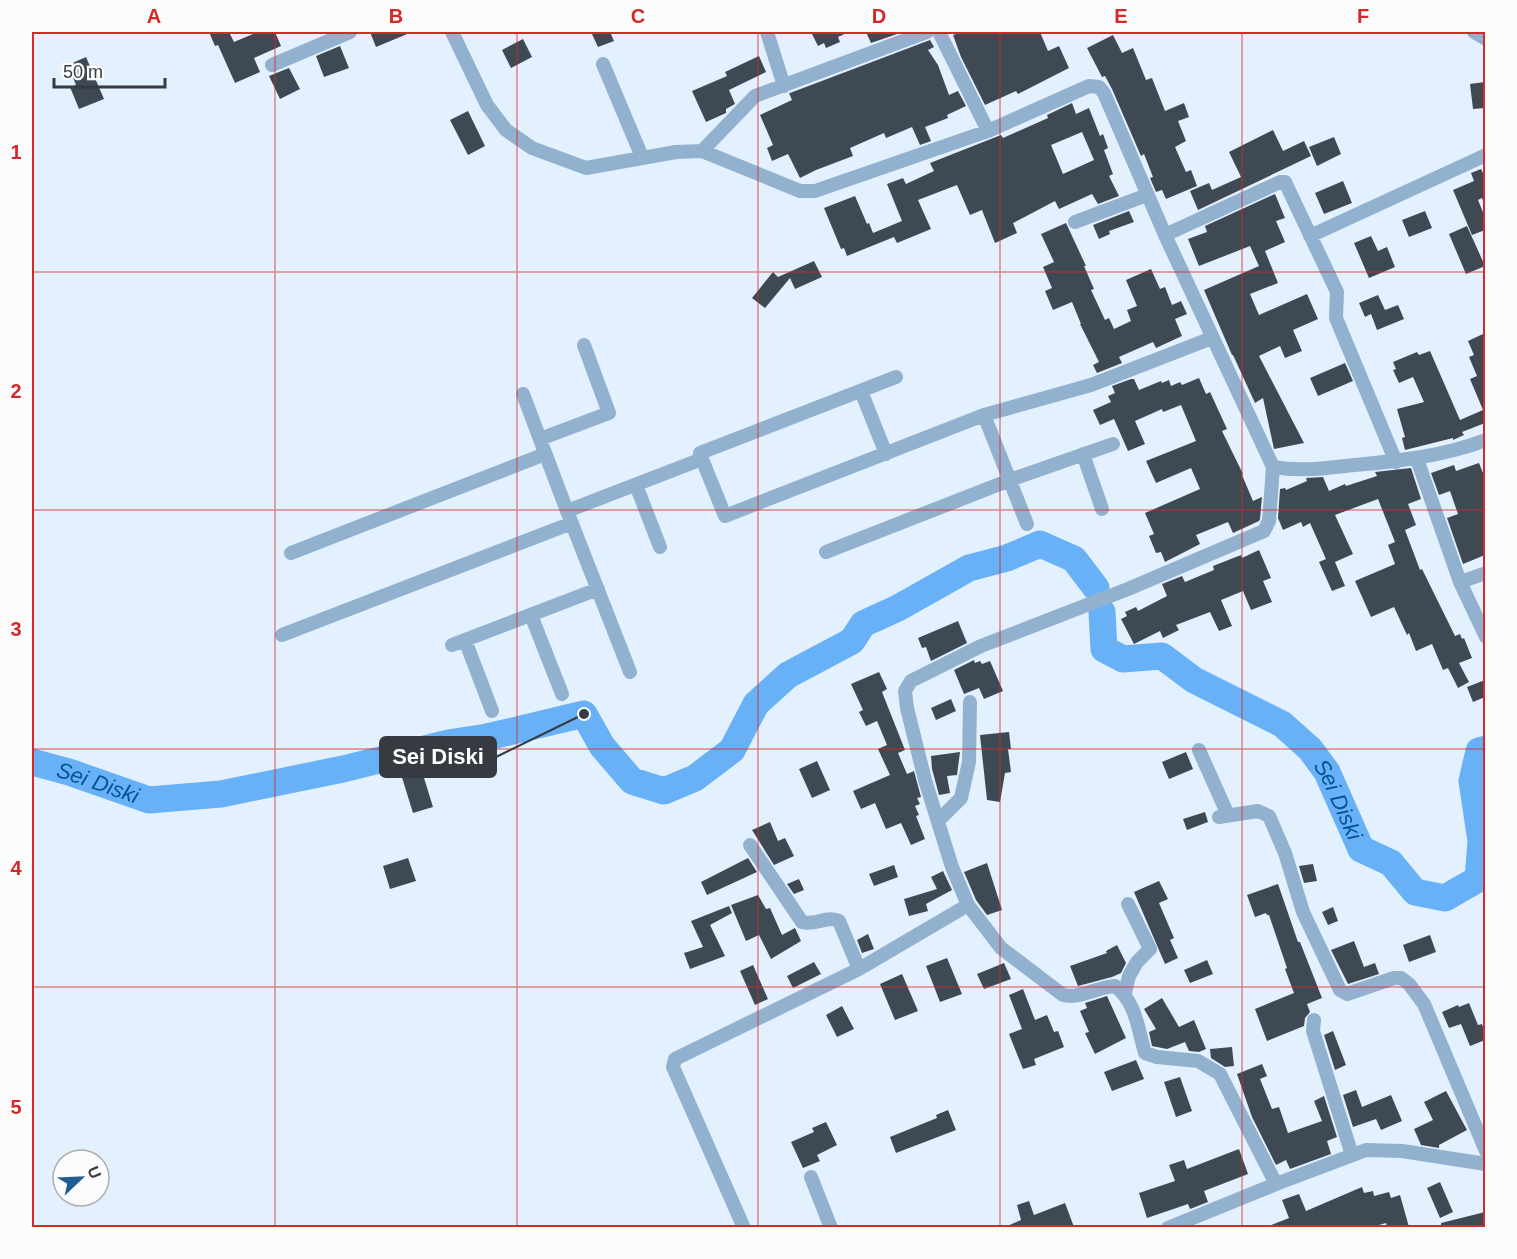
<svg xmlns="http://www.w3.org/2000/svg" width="1517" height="1259" viewBox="0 0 1517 1259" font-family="Arial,sans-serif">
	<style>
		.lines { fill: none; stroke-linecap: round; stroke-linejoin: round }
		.river { stroke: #69b1f6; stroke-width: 27 }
		.building { fill: #3e4954; fill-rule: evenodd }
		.minor { stroke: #92b1cf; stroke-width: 14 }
		.grid { fill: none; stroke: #d62828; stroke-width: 1.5; stroke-opacity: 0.55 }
		.labels { text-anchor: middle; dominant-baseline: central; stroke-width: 6; stroke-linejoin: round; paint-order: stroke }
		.water-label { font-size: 22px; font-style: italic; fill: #005694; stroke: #fcfcfc }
		.leader { fill: none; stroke: #353b40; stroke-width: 2 }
		.callout-dot { fill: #353b40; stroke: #fcfcfc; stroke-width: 2 }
		.callout { fill: #353b40; stroke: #353b40; stroke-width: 2 }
		.callout-label { font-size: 22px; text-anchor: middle; font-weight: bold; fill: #fff }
		.neatline { fill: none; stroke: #d62828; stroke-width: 2 }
		.grid-label { font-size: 20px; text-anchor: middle; font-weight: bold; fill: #d62828 }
	</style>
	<rect width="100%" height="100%" fill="#e3f1ff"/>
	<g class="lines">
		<g class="river">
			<path id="s1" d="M1102 612 1104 649 1123 659 1162 656 1194 680 1282 724 1310 749 1327 772 1361 849 1391 863 1415 892 1445 898 1478 879 1481 841 1472 781 1479 751 1486 749"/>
			<path id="s2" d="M32 762 69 772 149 800 221 794 343 769 448 743 487 737 584 714 602 746 632 781 664 791 695 778 732 750 756 704 788 675 852 641 863 624 898 608 969 568 1007 558 1040 544 1074 559 1096 588"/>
		</g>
	</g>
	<path class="building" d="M209 32H229L234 42 258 32H275L281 46 254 58 260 72 235 83 218 45 215 46Z
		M370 32H412L376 47Z
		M591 32H610L614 41 598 47Z
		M811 32H849L838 37 840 42 826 48 824 43 818 46Z
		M866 32H903L871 43Z
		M962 32H1040L1048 51 1059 46 1069 68 1018 94 1016 91 985 105 961 57 953 35Z
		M1113 35 1122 53 1133 48 1146 80 1152 78 1165 111 1184 103 1189 117 1178 121 1186 141 1175 147 1186 172 1191 170 1197 186 1166 199 1162 190 1156 192 1150 178 1153 177 1144 154 1141 156 1112 89 1105 76 1102 77 1087 48Z
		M523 39 532 57 511 68 502 50Z
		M930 40 934 47 928 50 938 65 949 95 958 91 966 106 947 115 948 118 925 127 931 141 920 145 912 127 886 138 884 133 850 148 853 156 816 170 800 178 788 154 772 161 767 148 773 145 760 115 792 100 789 93H790Z
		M340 46 349 68 324 77 316 56Z
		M759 56 766 72 729 90 735 104 726 109V113L706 122 692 91 727 76 725 72Z
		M86 57 104 99 79 109 70 87 76 85 68 65Z
		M289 68 300 89 280 99 269 76Z
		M1485 82V108L1473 109 1470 84Z
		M1072 103 1076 114 1089 108 1100 136 1103 134 1108 148 1104 150 1113 174 1109 176 1119 196 1098 204 1092 194 1059 209 1055 201 1013 223 1017 233 995 243 982 210 970 215 957 185 918 200 931 229 897 243 894 237 847 256 844 248 841 249 824 208 855 196 867 224 869 223 873 233 902 221 887 184 903 178 906 184 934 171 930 163 1001 135 1003 138 1048 118 1047 115ZM1082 132 1094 160 1063 174 1051 145Z
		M468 111 485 146 468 155 450 120Z
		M1273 130 1283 151 1304 141 1311 156 1198 210 1190 191 1209 183 1212 190 1241 177 1229 152Z
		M1334 137 1341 154 1317 166 1309 147Z
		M1481 169 1485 177V207L1482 198 1478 200 1485 217V230L1472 235 1453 190 1474 181 1471 173Z
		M1343 181 1352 203 1324 214 1315 193Z
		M1275 194 1285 218 1276 221 1285 242 1265 251 1278 283 1250 294 1259 315 1307 294 1318 319 1293 330 1302 351 1285 358 1280 346 1259 356 1304 443 1274 449 1263 398 1255 403 1233 355H1232L1204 290 1259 266 1250 246 1199 266 1188 239 1207 232 1205 226Z
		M1129 211 1134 222 1109 231 1110 234 1099 239 1093 225Z
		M1425 211 1432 228 1409 237 1402 220Z
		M1066 223 1086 266H1084L1094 289 1091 290 1105 320 1109 318 1114 329 1131 321 1127 310 1137 306 1126 280 1151 269 1160 289 1165 287 1172 305 1181 301 1187 314 1175 319 1182 336 1156 348 1153 342 1119 357 1122 363 1097 373 1093 365 1099 362 1080 324H1081L1072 302 1053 310 1045 291 1052 288 1043 267 1054 262 1041 234Z
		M1467 226 1485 266 1466 274 1449 234Z
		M1371 236 1378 251 1387 247 1395 267 1369 278 1354 243Z
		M814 261 822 277 795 289 790 278 765 308 752 298 773 272 778 277Z
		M1378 295 1385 310 1398 305 1404 319 1377 330 1371 314 1365 317 1359 303Z
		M1483 334 1485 340V423L1462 432 1464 435 1453 440V438L1405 450 1402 438 1405 437 1397 409 1424 402 1413 377 1399 383 1393 370 1396 369 1393 362 1417 352 1419 355 1430 351 1460 420 1483 410 1470 379 1477 376 1469 357 1474 355 1468 341Z
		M1345 363 1353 381 1318 396 1310 378Z
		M1199 378 1206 394 1210 392 1227 429 1222 431 1243 474 1242 475 1253 501 1262 497 1260 519 1259 521 1233 533 1228 522 1196 535 1200 544 1165 562 1161 552 1156 553 1149 536 1154 534 1145 513 1200 489 1191 468 1156 483 1146 461 1196 441 1181 405 1163 412 1162 409 1135 421 1145 444 1128 451 1114 419 1100 425 1093 410 1111 402 1108 396 1115 393 1112 386 1131 379H1134L1139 390 1161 381 1162 383 1169 380 1171 386 1180 382 1182 385Z
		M1479 463 1485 478V555L1463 564 1447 518 1458 514 1450 491 1439 495 1431 473 1454 465 1456 471Z
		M1411 468 1421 499 1408 504 1416 525 1405 530 1420 570 1422 569 1455 636 1460 634 1462 639 1464 638 1472 658 1459 663 1469 682 1458 688 1448 668 1443 670 1432 644 1416 651 1409 633 1407 635 1394 607 1371 617 1355 581 1395 564 1388 545 1395 542 1378 499 1335 515 1353 554 1335 562 1345 586 1332 591 1319 562 1326 559 1310 523 1303 527 1301 522 1283 530 1278 518 1280 489 1285 488 1286 490 1307 481 1306 478 1323 477 1329 491 1345 484 1346 486 1377 476 1375 472Z
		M1259 550 1271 578 1263 581 1272 602 1251 610 1243 591 1221 600 1232 626 1219 631 1210 612 1176 625 1179 630 1163 638 1160 631 1134 644 1121 619 1127 616 1125 612 1136 607 1138 611 1167 596 1162 584 1182 576 1185 582 1214 570 1213 566 1241 555 1242 558Z
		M958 621 967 643 931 661 926 647 922 648 918 638Z
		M974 660 975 663 980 661 982 664 990 661 1003 691 984 699 979 688 964 694 954 670Z
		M879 672 887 689 882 692 905 750 898 753 907 774 914 771 921 797 917 798 920 804 915 806 919 815 916 816 925 839 911 845 901 823 886 829 875 803 861 809 853 791 890 775 878 749 887 745 877 721 866 726 859 712 863 710 851 684Z
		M1485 680V697L1473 702 1467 687Z
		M951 699 956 711 936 720 931 708Z
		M1009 732 1011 749H1008L1011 772 1005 773 1000 802 987 800 980 735Z
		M960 752 957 775 947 776 950 793 939 795 932 769 931 756Z
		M1186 752 1193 769 1169 779 1162 762Z
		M817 761 830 790 812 798 799 769Z
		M420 765 433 807 413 813 400 771Z
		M1205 812 1208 822 1187 830 1183 819Z
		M770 822 778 841 785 838 794 856 774 865 752 830Z
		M408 858 416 881 390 889 383 866Z
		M748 858 757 872 707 895 701 882Z
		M987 863 1002 910 987 915 976 900 964 872Z
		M1313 864 1317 881 1304 883 1299 866Z
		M894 865 898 877 874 886 869 874Z
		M943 871 952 890 926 904 928 911 909 916 904 899 937 889 931 877Z
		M799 879 804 890 794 894 787 884Z
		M1159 881 1168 899 1159 903 1174 938 1170 940 1178 958 1165 964 1134 892Z
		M1278 884 1298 942H1300L1322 998 1307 1004 1310 1012 1305 1018 1304 1026 1267 1041 1255 1009 1294 993 1285 969 1287 968 1269 915H1267L1266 913 1255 917 1247 895Z
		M758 895 766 909 770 908 782 935 795 928 801 941 771 959 759 935 746 941 731 905Z
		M729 906 732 913 710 925 725 956 690 969 684 953 703 947 691 921Z
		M1333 907 1338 921 1328 925 1322 912Z
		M868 934 874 949 862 953 857 940Z
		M1430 935 1436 952 1409 962 1403 945Z
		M1354 941 1364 967 1375 963 1379 974 1348 984 1331 950Z
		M1117 945 1126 963 1121 973 1112 977 1078 986 1070 966 1107 953 1106 951Z
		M947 958 962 994 940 1002 926 966Z
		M1207 960 1213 974 1190 983 1184 970Z
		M814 962 821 974 793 988 787 976Z
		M1004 963 1011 979 984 989 977 974Z
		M753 965 768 999 755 1005 740 971Z
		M902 974 918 1011 895 1020 880 984Z
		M1023 989 1035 1020 1047 1015 1054 1032 1058 1031 1064 1047 1034 1059 1036 1065 1023 1069 1009 1034 1022 1029 1009 995Z
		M1107 996 1126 1038 1095 1054 1085 1033 1089 1032 1080 1011 1087 1008 1085 1003Z
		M1162 998 1179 1027 1194 1020 1206 1049 1199 1052 1189 1051 1185 1042 1167 1049 1152 1046 1149 1032 1156 1029 1144 1009Z
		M1469 1003 1478 1025 1482 1024 1485 1033V1040L1470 1046 1461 1024 1449 1028 1442 1012 1458 1005 1459 1007Z
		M842 1006 854 1029 837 1037 826 1015Z
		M1333 1031 1346 1065 1335 1070 1324 1035Z
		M1232 1047 1234 1066 1225 1067 1211 1058 1210 1049Z
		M1136 1060 1144 1079 1112 1091 1104 1072Z
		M1262 1064 1267 1076 1260 1079 1272 1109 1279 1107 1288 1133 1322 1121 1314 1101 1324 1096 1337 1137 1327 1141 1331 1154 1290 1169 1286 1160 1276 1165 1252 1117 1237 1074Z
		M1180 1077 1192 1111 1176 1117 1164 1082Z
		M1356 1090 1362 1107 1391 1095 1402 1121 1381 1130 1376 1119 1353 1127 1343 1095Z
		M1446 1091 1467 1130 1439 1145V1148L1421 1145 1414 1129 1433 1120 1424 1102Z
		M948 1110 956 1130 896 1153 890 1137 937 1118 936 1115Z
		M826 1122 837 1145 817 1155 820 1161 803 1168 791 1142 814 1132 812 1128Z
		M1239 1149 1248 1174 1204 1191 1208 1202 1190 1209 1188 1204 1147 1218 1139 1193 1175 1181 1169 1165 1184 1160 1187 1169Z
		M1440 1182 1453 1212 1440 1218 1427 1188Z
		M1362 1187 1364 1193 1373 1191 1374 1196 1389 1192 1391 1198 1400 1195 1409 1227H1387L1386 1223 1372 1227H1266L1289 1218 1282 1200 1299 1194 1306 1211Z
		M1029 1201 1034 1215 1065 1203 1074 1227H1005L1021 1220 1017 1205Z
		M1485 1212V1227H1441V1223Z"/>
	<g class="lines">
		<path class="minor" d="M452 32 487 105 506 130 532 148 586 168 676 152 702 151 800 191H815L988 131 1089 86 1099 87 1104 93 1165 235 1273 467C1303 472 1325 468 1355 465 1399 461 1444 456 1486 440
			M767 32 784 86
			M939 32 988 131
			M1474 32 1486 39
			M603 64 642 157
			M272 65 350 32
			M702 151 755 96 927 32
			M1075 222 1147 195
			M1165 235 1280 182H1285L1337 292 1336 318 1396 462
			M1310 236 1486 155
			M861 391 886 454
			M523 394 567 511
			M984 415 1027 524
			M540 439 609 413 584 345
			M1083 454 1102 509
			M702 459 725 516 984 415 1091 385 1212 338
			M1417 459 1460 582 1486 637
			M1273 467 1269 521 1264 531 1128 589 981 646 911 681 905 691 907 708 925 780 952 867 968 905 1001 948 1063 995C1080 999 1097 987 1115 986 1136 1002 1138 1029 1145 1053L1157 1057 1198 1061 1220 1074 1276 1184
			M636 485 660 547
			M826 552 1010 480 1113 444
			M291 553 545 454
			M1460 582 1486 573
			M531 615 562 694
			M282 635 572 523
			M465 640 492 711
			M452 645 598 589
			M630 672 567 511 702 459 700 453 896 377
			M1199 750 1228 815
			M1219 817 1258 811 1269 816 1285 853 1303 912 1340 990 1347 994 1394 978H1401L1409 984 1424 1004 1486 1151
			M938 821 961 798 969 762 970 702
			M750 845 802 922C815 926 828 915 839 921L859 969
			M1125 993 1129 976 1137 962 1150 949 1128 904
			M1314 1020 1313 1031 1352 1155
			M811 1177 831 1228
			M744 1228 673 1067 675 1059 859 969 968 905
			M1168 1228 1276 1184 1366 1150 1402 1151 1486 1164"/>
	</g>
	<path class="grid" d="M275 32V1228M517 32V1228M758 32V1228M1000 32V1228M1242 32V1228M32 272H1486M32 510H1486M32 749H1486M32 987H1486"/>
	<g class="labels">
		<g class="water-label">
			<text stroke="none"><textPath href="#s2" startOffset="69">Sei Diski</textPath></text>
			<text stroke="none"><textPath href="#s1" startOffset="332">Sei Diski</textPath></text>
		</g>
	</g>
	<path class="leader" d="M584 714L496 757"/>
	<circle class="callout-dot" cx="584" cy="714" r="6"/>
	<rect class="callout" x="380" y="737" width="116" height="40" rx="6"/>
	<g class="callout-label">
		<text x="438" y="764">Sei Diski</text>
	</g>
	<rect width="1517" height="1259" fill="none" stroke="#fcfcfc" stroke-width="66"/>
	<g transform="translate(81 1178) rotate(67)"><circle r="28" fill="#fcfcfc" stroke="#acafb1" stroke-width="1.5"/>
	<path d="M0-4.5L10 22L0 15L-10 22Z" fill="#1f5d93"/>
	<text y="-9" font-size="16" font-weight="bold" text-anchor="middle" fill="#353b40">U</text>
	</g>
	<path d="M54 78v9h111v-9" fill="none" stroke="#353b40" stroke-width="3"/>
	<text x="63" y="78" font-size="18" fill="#353b40" stroke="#fcfcfc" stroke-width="4.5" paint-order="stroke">50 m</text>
	<rect x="33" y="33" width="1451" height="1193" class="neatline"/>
	<g class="grid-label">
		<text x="154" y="23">A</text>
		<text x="396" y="23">B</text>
		<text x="638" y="23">C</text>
		<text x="879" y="23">D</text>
		<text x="1121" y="23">E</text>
		<text x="1363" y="23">F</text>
		<text x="16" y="159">1</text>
		<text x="16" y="398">2</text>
		<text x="16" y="636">3</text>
		<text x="16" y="875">4</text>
		<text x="16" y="1114">5</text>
	</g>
</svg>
